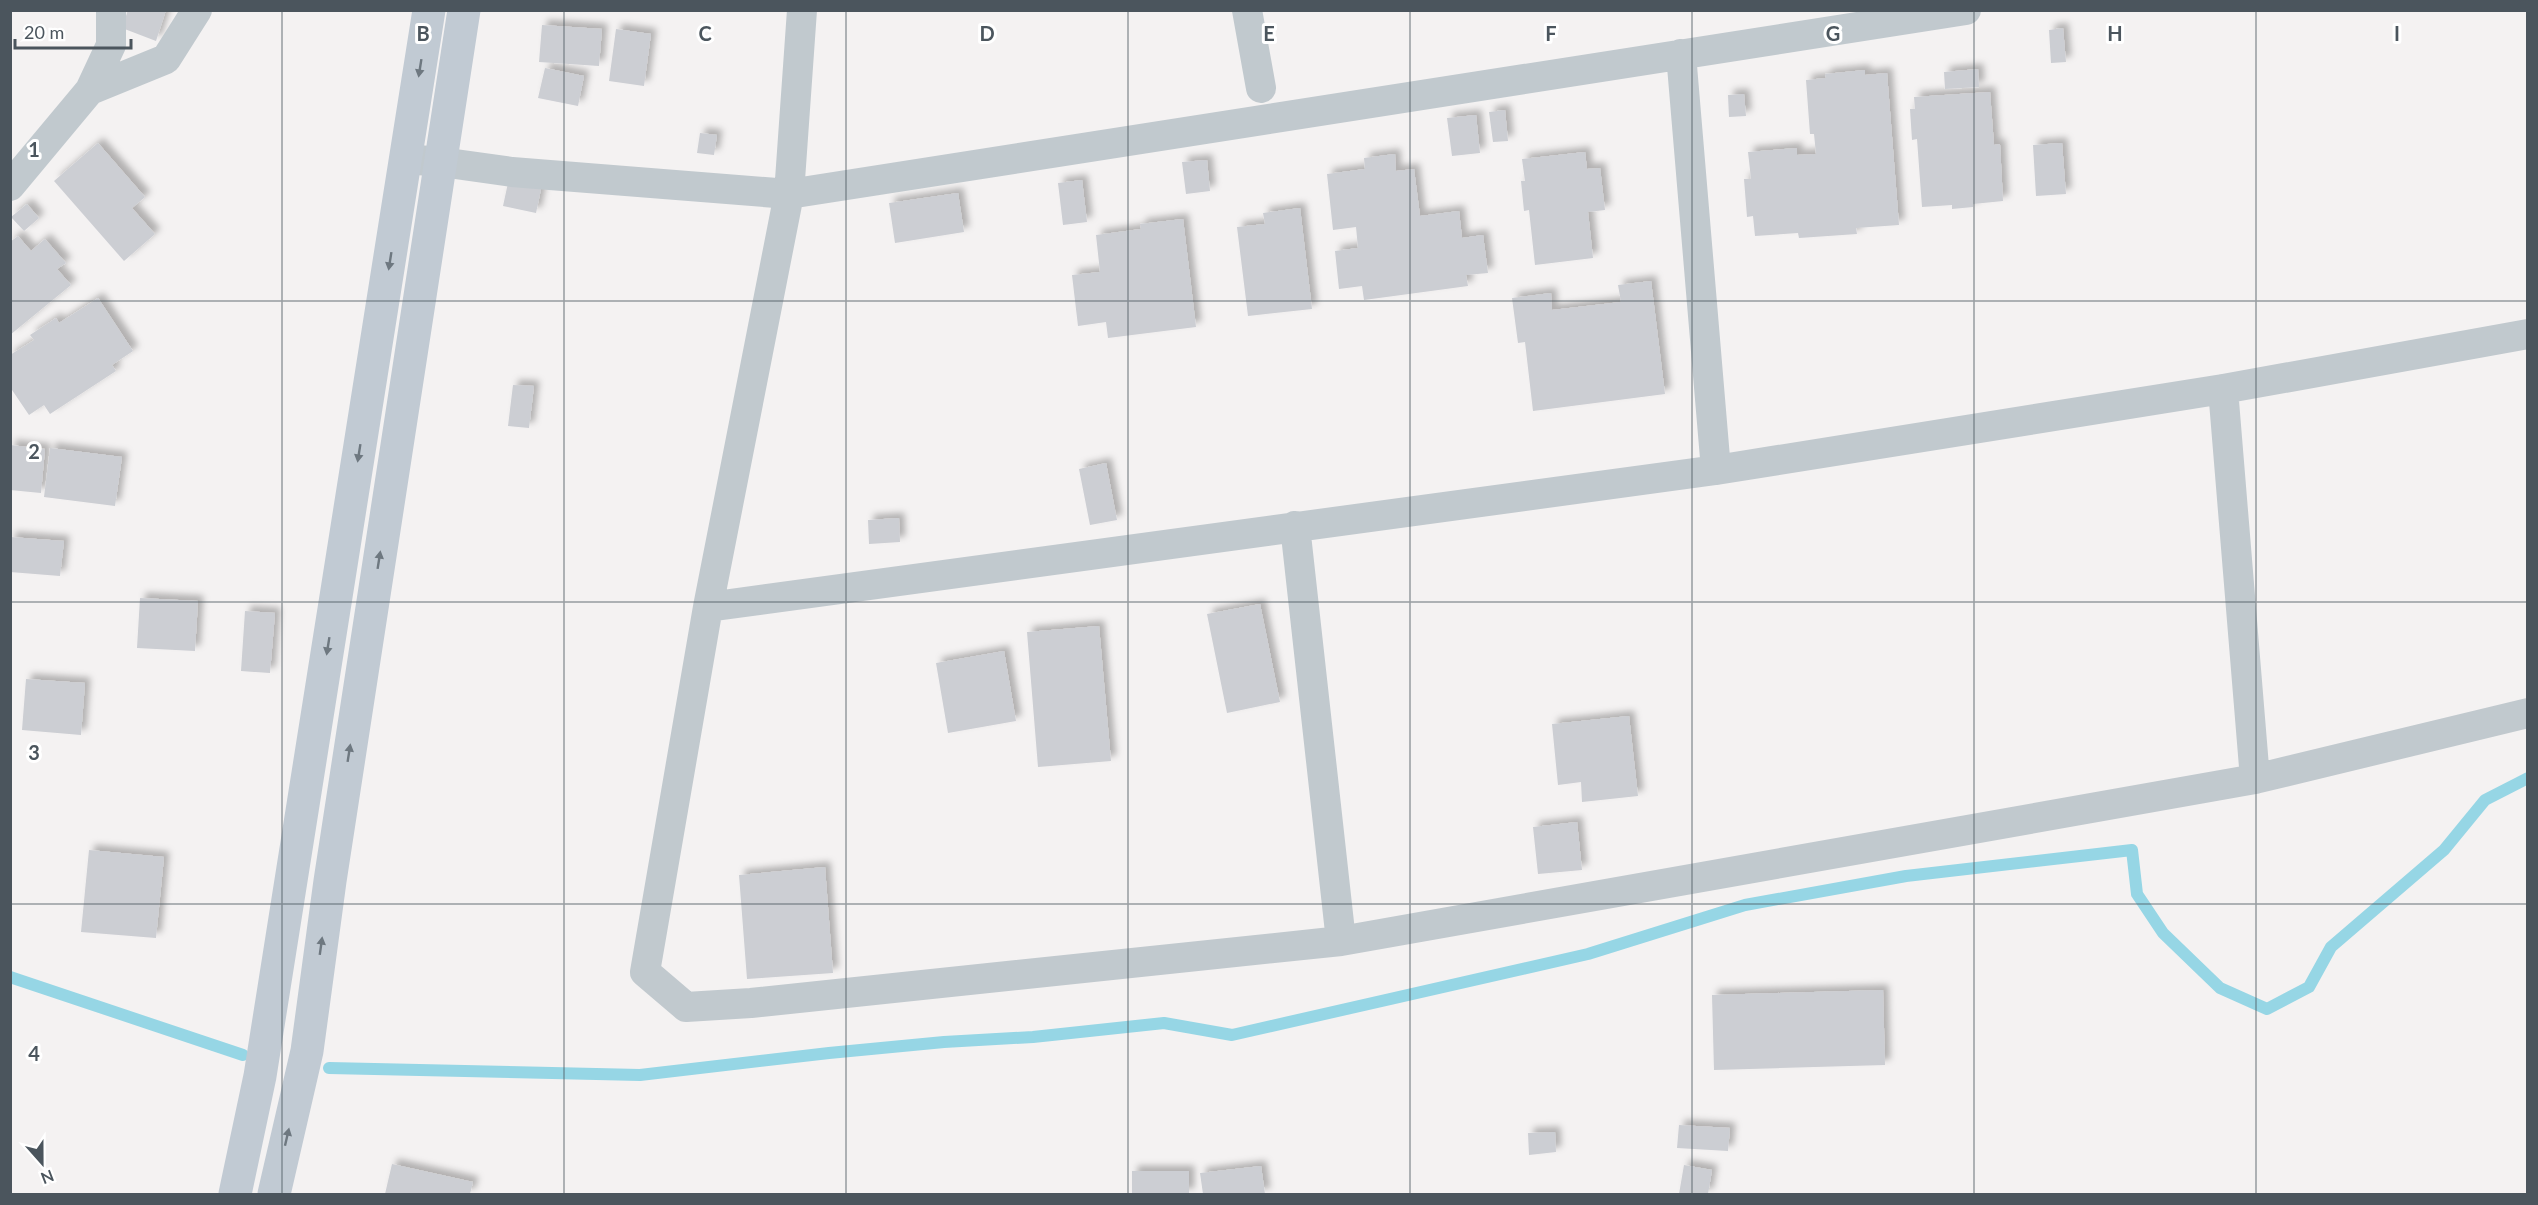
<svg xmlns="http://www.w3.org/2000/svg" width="2538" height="1205" viewBox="0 0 2538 1205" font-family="Lato,sans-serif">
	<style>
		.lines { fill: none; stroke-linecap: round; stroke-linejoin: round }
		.stream { stroke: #96d6e5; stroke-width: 12 }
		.building { fill: #ccced3; filter: url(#shadow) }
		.street { stroke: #c1c9ce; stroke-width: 30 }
		.secondary { stroke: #c1cad3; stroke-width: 33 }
		.oneway { fill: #6e7880 }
		.grid { fill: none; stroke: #4b555d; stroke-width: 1.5; stroke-opacity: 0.55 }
		.grid-label { font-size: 20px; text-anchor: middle; font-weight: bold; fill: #4b555d; stroke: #fff; stroke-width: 6; stroke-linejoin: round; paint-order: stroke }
	</style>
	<defs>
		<filter id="shadow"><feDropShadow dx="5.5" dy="-5.5" stdDeviation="3" flood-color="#0004"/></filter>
	</defs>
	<rect width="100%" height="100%" fill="#f4f2f2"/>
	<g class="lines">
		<path class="stream" d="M10 977 243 1055
			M329 1068 640 1075 829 1053 944 1042 1033 1037 1164 1023 1232 1035 1588 954 1745 905 1906 876 2132 850 2137 894 2163 933 2220 988 2267 1009 2309 987 2331 947 2444 850 2485 800 2528 778"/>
	</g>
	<path class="building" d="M128 10H166L156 41 122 28Z
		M542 25 602 29 599 66 539 62Z
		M2063 28 2066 62 2051 63 2049 30Z
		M616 29 651 34 644 86 609 81Z
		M545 68 584 76 578 106 538 98Z
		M1978 69 1979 87 1945 89 1944 72Z
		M1865 70V75L1887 73 1899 225 1856 228 1857 234 1799 238 1798 233 1755 236 1753 216 1747 217 1744 179H1751L1748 152 1797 148V155L1816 154 1814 134H1810L1806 80 1826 78 1825 74Z
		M1990 92 1994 145 2000 144 2003 201 1973 204V207L1952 209V205L1922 207 1917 139 1912 140 1910 109H1915L1914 97Z
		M1744 94 1746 116 1729 117 1728 95Z
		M1505 110 1508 141 1493 142 1489 112Z
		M1476 115 1480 153 1452 156 1447 118Z
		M700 133 717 135 714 155 697 153Z
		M98 143 145 197 132 208 155 234 124 261 54 181Z
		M2062 143 2066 194 2036 196 2033 145Z
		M1585 152 1587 169 1600 168 1605 210 1588 212 1593 258 1535 265 1529 210 1524 211 1521 181H1525L1522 159Z
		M1395 154 1396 171 1414 169 1420 216 1459 211 1462 238 1483 235 1488 273 1466 275 1468 286 1364 300 1362 286 1339 289 1335 251 1358 248 1356 227 1333 230 1327 174 1365 169 1364 158Z
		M1207 160 1210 191 1186 194 1182 162Z
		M1082 180 1087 222 1063 225 1058 183Z
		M508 183 541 189 536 213 503 206Z
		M958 193 964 232 895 243 889 203Z
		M27 204 39 218 24 231 11 217Z
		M1300 208 1312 309 1248 316 1237 227 1265 224 1263 213Z
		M1183 219 1196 327 1108 338 1106 322 1078 326 1072 275 1100 272 1096 235 1141 229 1140 224Z
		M18 236 31 251 45 239 66 263 57 269 71 285 10 335V242Z
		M1651 281 1665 394 1533 411 1525 342 1518 343 1512 298 1551 293 1552 310 1621 302 1618 285Z
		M98 298 133 351 112 365 116 371 50 414 44 405 29 415 10 387V355L34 340 30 335 56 318 59 323Z
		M513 385 534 386 529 428 508 426Z
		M10 445 45 449 41 493 10 490Z
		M50 448 122 457 115 506 44 497Z
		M1106 463 1117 520 1090 525 1079 469Z
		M899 518 900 542 869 544 868 520Z
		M10 537 64 541 60 576 10 572Z
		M140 598 198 601 195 651 137 648Z
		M1260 604 1280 702 1227 713 1207 614Z
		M245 611 275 613 270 673 241 671Z
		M1099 626 1111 761 1038 767 1027 632Z
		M1004 651 1016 721 948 733 936 663Z
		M26 679 85 683 81 735 22 730Z
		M1629 716 1638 796 1582 802 1581 782 1558 785 1552 724Z
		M1577 822 1582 870 1538 874 1533 827Z
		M89 850 164 857 156 938 81 932Z
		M825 867 833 973 747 979 739 875Z
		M1883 990 1885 1065 1714 1070 1712 995Z
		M1679 1125 1730 1128 1728 1151 1677 1148Z
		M1555 1132 1556 1152 1529 1155 1528 1133Z
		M392 1164 473 1182 470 1194H385Z
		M1684 1165 1712 1170 1708 1194H1679Z
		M1261 1166 1265 1194H1203L1200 1173Z
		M1132 1171H1189V1194H1132Z"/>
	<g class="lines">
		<path class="street" d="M1247 10 1261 88
			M1966 10 789 194 708 607 645 972 686 1007 751 1003 1341 941 2255 779 2528 713
			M1681 54 1716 470
			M90 90 111 45V10
			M406 159 441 162 512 172 789 194 802 10
			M10 186 90 90 166 59 197 10
			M2223 389 2255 779
			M1295 526 1341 941
			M708 607 1716 470 2223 389 2528 334"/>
		<path class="secondary" d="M235 1194 260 1076 429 10
			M274 1194 307 1051 330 881 464 10"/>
	</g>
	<defs><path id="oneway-solid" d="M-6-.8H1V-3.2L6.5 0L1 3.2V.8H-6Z" transform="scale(1.5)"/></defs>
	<g class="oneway">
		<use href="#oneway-solid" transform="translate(420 68) rotate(99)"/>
		<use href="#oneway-solid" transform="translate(390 261) rotate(99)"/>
		<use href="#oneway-solid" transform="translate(359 453) rotate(99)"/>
		<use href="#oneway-solid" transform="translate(379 560) rotate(-81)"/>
		<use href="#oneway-solid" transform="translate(328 646) rotate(99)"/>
		<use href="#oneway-solid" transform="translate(349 753) rotate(-81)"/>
		<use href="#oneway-solid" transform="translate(321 946) rotate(-82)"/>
		<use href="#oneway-solid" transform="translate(287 1137) rotate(-77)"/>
	</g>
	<path class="grid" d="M282 10V1194M564 10V1194M846 10V1194M1128 10V1194M1410 10V1194M1692 10V1194M1974 10V1194M2256 10V1194M10 301H2528M10 602H2528M10 904H2528"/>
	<g class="grid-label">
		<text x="423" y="41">B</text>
		<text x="705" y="41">C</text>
		<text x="987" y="41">D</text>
		<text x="1269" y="41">E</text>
		<text x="1551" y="41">F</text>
		<text x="1833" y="41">G</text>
		<text x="2115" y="41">H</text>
		<text x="2397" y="41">I</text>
		<text x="34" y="157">1</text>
		<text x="34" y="459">2</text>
		<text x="34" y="760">3</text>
		<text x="34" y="1061">4</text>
	</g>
	<rect width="2538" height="1205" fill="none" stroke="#4b555d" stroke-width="24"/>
	<g transform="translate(42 1163) rotate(159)" stroke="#ffffff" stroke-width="4.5" paint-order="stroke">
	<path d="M0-4.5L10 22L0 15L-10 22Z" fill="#4b555d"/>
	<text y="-9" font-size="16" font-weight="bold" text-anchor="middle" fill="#4b555d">N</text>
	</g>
	<path d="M15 39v9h116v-9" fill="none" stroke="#4b555d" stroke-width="3"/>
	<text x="24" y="39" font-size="18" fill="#4b555d" stroke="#ffffff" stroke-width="4.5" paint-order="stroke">20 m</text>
</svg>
